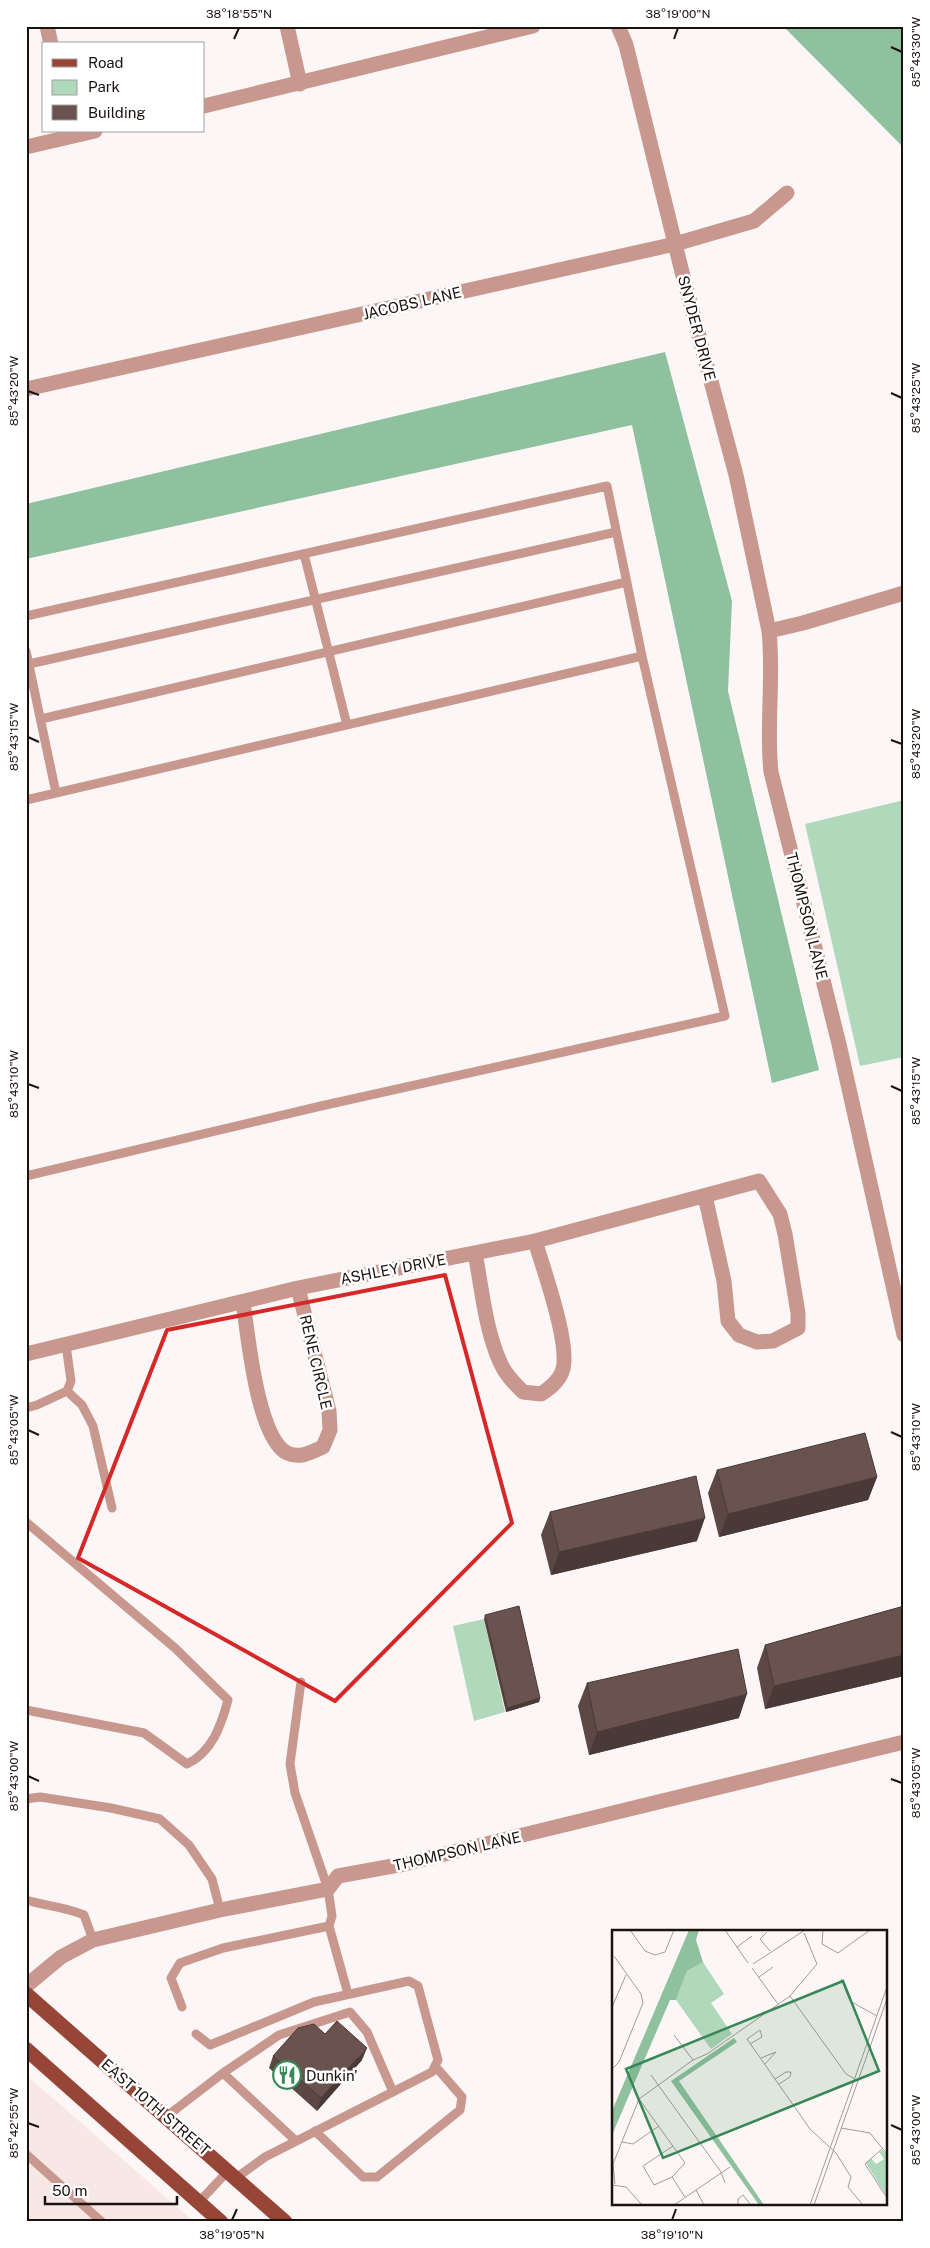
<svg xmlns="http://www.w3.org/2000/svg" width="930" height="2248" viewBox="0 0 930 2248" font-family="'Public Sans',sans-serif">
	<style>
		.built { fill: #f7e8e5 }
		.green { fill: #b0d8bb }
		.forest { fill: #8fc19e }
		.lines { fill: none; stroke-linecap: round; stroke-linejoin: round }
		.lane { stroke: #c8988e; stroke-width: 9 }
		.street { stroke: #c8988e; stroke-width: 15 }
		.primary { stroke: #974537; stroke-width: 15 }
		.wall { fill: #5b4743 }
		.shaded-wall { fill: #4a3a37 }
		.building { fill: #6a534e; stroke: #4a3a37 }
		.marked { fill: none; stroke: #d62828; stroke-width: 4; stroke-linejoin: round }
		.ticks { fill: none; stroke: #1b1210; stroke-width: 2 }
		.labels { text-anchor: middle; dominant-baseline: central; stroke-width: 5; stroke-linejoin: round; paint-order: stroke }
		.street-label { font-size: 15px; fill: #1b1210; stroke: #fff }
		.poi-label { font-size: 15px; fill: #1b1210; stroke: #fff; text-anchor: start }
		.inset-road { fill: none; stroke: #a29b9a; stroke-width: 1 }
		.view { fill: #388757; fill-opacity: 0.15; stroke: #388757; stroke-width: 2.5 }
		.inset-edge { fill: none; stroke: #1b1210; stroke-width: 2.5 }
		.neatline { fill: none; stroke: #1b1210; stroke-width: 2 }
		.ticks-label { font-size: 12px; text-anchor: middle; fill: #1b1210 }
	</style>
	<rect width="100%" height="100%" fill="#fcf7f6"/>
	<path class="built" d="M26 2075 55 2100 194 2222H26Z"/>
	<path class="green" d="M904 800V1057L860 1066 805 824Z
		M484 1619 505 1712 474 1721 453 1626Z"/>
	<path class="forest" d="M783 26H904V148Z
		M665 352 732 601 728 691 819 1070 772 1083 632 425 26 559V504Z"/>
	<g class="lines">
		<path class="lane" d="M304 554 347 725
			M26 616 607 486 642 656
			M26 651 56 793
			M29 664 616 532
			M41 719 627 582
			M26 800 642 656 725 1016 321 1106 26 1176
			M67 1391 82 1405 93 1426 112 1508
			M26 1408 37 1405 67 1391 71 1381 66 1345
			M26 1522 175 1648 228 1700C221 1726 212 1752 187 1764L144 1733 26 1710
			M26 1799 40 1797 111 1808 160 1819 189 1845 212 1879 220 1910
			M26 1900C46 1906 65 1907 84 1915L93 1940
			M329 1926 348 1994
			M182 2007 171 1978 180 1963 223 1948 329 1926 332 1916 328 1889 295 1793 290 1764 301 1682
			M196 2034 210 2045 314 2002 409 1981 418 1986 438 2060 432 2072 265 2157 236 2178
			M223 2073 296 2141
			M167 2116 223 2073 279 2035 350 2012 367 2032 393 2092
			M315 2131 363 2177H377L460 2110 462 2097 435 2066
			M26 2154 102 2222
			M199 2202 228 2171"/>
		<path class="street" d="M47 26 51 44
			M287 26 300 84
			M618 26 626 45 682 272 736 475 769 631
			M204 106 533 26
			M26 147 95 131
			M26 389 675 244 754 221 787 193
			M904 593 803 623 769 631C774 678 766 725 771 772L839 1044 904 1335
			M475 1253C482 1289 485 1328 500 1362 505 1374 514 1383 523 1392L541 1394C550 1388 558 1382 562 1372 572 1348 543 1268 535 1241
			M243 1302C248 1335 257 1437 287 1453 300 1459 312 1452 323 1447L330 1430 329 1411 298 1288
			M26 1354 298 1288 535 1241 759 1181 780 1214 785 1234 798 1313V1328L773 1341 757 1342 739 1335 728 1321 724 1281 705 1196
			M26 1986 61 1957 93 1940 220 1910 328 1889 338 1876 404 1864 904 1742"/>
		<path class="primary" d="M26 1994 285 2222
			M26 2049 221 2222"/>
	</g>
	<path class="wall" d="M717 1470 877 1477 868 1500 719 1537 708 1493Z
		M550 1512 697 1541 551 1575 541 1535Z
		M904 1606V1676L765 1709 757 1668 765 1645Z
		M485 1615 540 1698 539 1702 506 1712 484 1619Z
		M587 1683 739 1718 589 1755 578 1706Z
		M325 2034 362 2060 317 2111 269 2068 273 2056Z"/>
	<path class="shaded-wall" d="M877 1477 868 1500 719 1537 728 1514Z
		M705 1518 697 1541 551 1575 559 1552Z
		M904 1655V1676L765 1709 774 1686Z
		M747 1694 739 1718 589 1755 597 1732Z
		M540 1698 539 1702 506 1712 507 1708Z
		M367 2048 362 2060 317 2111 321 2098Z"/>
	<path class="building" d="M865 1433 877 1477 728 1514 717 1470Z
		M696 1476 705 1518 559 1552 550 1512Z
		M519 1606 540 1698 507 1708 485 1615Z
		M904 1606V1655L774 1686 765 1645Z
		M738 1649 747 1694 597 1732 587 1683Z
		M337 2021 367 2048 321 2098 273 2056 298 2028 314 2024 325 2034Z"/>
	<path class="marked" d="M445 1275 512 1523 335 1701 78 1558 167 1330Z"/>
	<path class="ticks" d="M234 39 239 28M674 39 678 28M891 47 902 52M28 391 39 395M891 393 902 398M28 737 39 742M891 740 902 744M28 1084 39 1088M891 1086 902 1091M28 1430 39 1435M891 1432 902 1437M28 1776 39 1781M891 1779 902 1783M28 2123 39 2127M891 2125 902 2130M232 2220 237 2209M672 2220 676 2209"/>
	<defs>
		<symbol id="restaurant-ring" viewBox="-11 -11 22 22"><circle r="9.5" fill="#fff" stroke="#388757" stroke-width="1.5"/><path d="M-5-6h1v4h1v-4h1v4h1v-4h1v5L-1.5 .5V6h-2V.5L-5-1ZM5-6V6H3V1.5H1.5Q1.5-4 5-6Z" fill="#388757"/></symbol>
	</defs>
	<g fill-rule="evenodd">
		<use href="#restaurant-ring" x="271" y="2059" width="32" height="32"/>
	</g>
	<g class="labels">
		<g class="street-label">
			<text transform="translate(412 303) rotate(-13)">JACOBS LANE</text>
			<text transform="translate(697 328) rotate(75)">SNYDER DRIVE</text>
			<text transform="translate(807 916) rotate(76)">THOMPSON LANE</text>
			<text transform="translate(393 1269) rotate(-11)">ASHLEY DRIVE</text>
			<text transform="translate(316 1362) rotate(77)">RENE CIRCLE</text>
			<text transform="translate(457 1851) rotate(-13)">THOMPSON LANE</text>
			<text transform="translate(156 2107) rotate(41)">EAST 10TH STREET</text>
		</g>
		<g class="poi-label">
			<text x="306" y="2075">Dunkin'</text>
		</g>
	</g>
	<g transform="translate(612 1930)">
		<rect width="275" height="275" fill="#fcf7f6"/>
		<path d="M91 32 112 64 99 73 120 104 99 119 64 70 75 41ZM271 220 275 226V267L254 233 259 228 264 234 272 229 267 222Z" fill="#b0d8bb"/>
		<path d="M77 0H87L84 10 91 32 75 41 64 70H58L0 205V181ZM122 108 125 112 67 151 152 275H147L59 151Z" fill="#8fc19e"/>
		<path class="inset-road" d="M18 0 33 21 43 25 53 22 62 0M113 0 136 33M211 0 210 14 226 23 258 0M155 2 148 9 158 21M125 17 140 6M141 34 193 0M140 38 166 74M147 47 161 37M229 49 238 71 265 86M178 66 205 34 192 3M0 77 14 45M62 105 81 130 95 124 178 66 234 144 243 149M138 114 150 107 148 100 135 109 198 199 224 223 239 247 236 257 251 275M149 128 164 122 153 134M0 139 7 132 31 73 29 64 2 26M39 145 109 242 113 253M163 149 174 142H179L178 147 167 154M27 169 73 233 60 247 73 267M229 198 258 203 275 224M10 212 21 214 47 196M271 218 253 234 275 268M60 247 42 255 31 236 61 216M3 254 1 234 27 169 81 130M0 255 14 257 30 275M84 260 92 275M62 275 118 237M126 275V269L131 265 139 275M198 275 275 57M202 275 275 69"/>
		<path class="view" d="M231 51 267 141 51 228 14 139Z"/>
		<rect width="275" height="275" class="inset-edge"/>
	</g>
	<rect width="930" height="2248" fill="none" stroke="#ffffff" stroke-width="55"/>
	<rect x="42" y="42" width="162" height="90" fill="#ffffff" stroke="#a4a09f"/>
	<rect x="52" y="59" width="25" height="8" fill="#974537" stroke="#a4a09f"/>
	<text x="88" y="68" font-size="15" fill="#1b1210">Road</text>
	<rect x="52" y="80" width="25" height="15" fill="#b0d8bb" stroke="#a4a09f"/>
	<text x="88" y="92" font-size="15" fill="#1b1210">Park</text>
	<rect x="52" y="105" width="25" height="15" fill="#6a534e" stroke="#a4a09f"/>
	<text x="88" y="118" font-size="15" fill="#1b1210">Building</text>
	<path d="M45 2196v8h132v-8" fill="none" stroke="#1b1210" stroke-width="2.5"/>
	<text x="52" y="2196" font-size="15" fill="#1b1210" stroke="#ffffff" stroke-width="4" paint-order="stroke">50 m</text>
	<rect x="28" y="28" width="874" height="2192" class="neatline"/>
	<g class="ticks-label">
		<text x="239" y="18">38°18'55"N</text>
		<text x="678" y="18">38°19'00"N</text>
		<text transform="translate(916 52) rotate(-90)" y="4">85°43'30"W</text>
		<text transform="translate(14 391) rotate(-90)" y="4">85°43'20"W</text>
		<text transform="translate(916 398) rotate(-90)" y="4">85°43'25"W</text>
		<text transform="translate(14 737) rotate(-90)" y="4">85°43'15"W</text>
		<text transform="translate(916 744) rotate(-90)" y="4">85°43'20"W</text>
		<text transform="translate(14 1084) rotate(-90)" y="4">85°43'10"W</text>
		<text transform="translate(916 1091) rotate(-90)" y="4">85°43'15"W</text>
		<text transform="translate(14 1430) rotate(-90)" y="4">85°43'05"W</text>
		<text transform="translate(916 1437) rotate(-90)" y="4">85°43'10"W</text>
		<text transform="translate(14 1776) rotate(-90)" y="4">85°43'00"W</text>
		<text transform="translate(916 1783) rotate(-90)" y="4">85°43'05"W</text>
		<text transform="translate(14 2123) rotate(-90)" y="4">85°42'55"W</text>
		<text transform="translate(916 2130) rotate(-90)" y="4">85°43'00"W</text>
		<text x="232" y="2239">38°19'05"N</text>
		<text x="672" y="2239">38°19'10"N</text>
	</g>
</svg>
